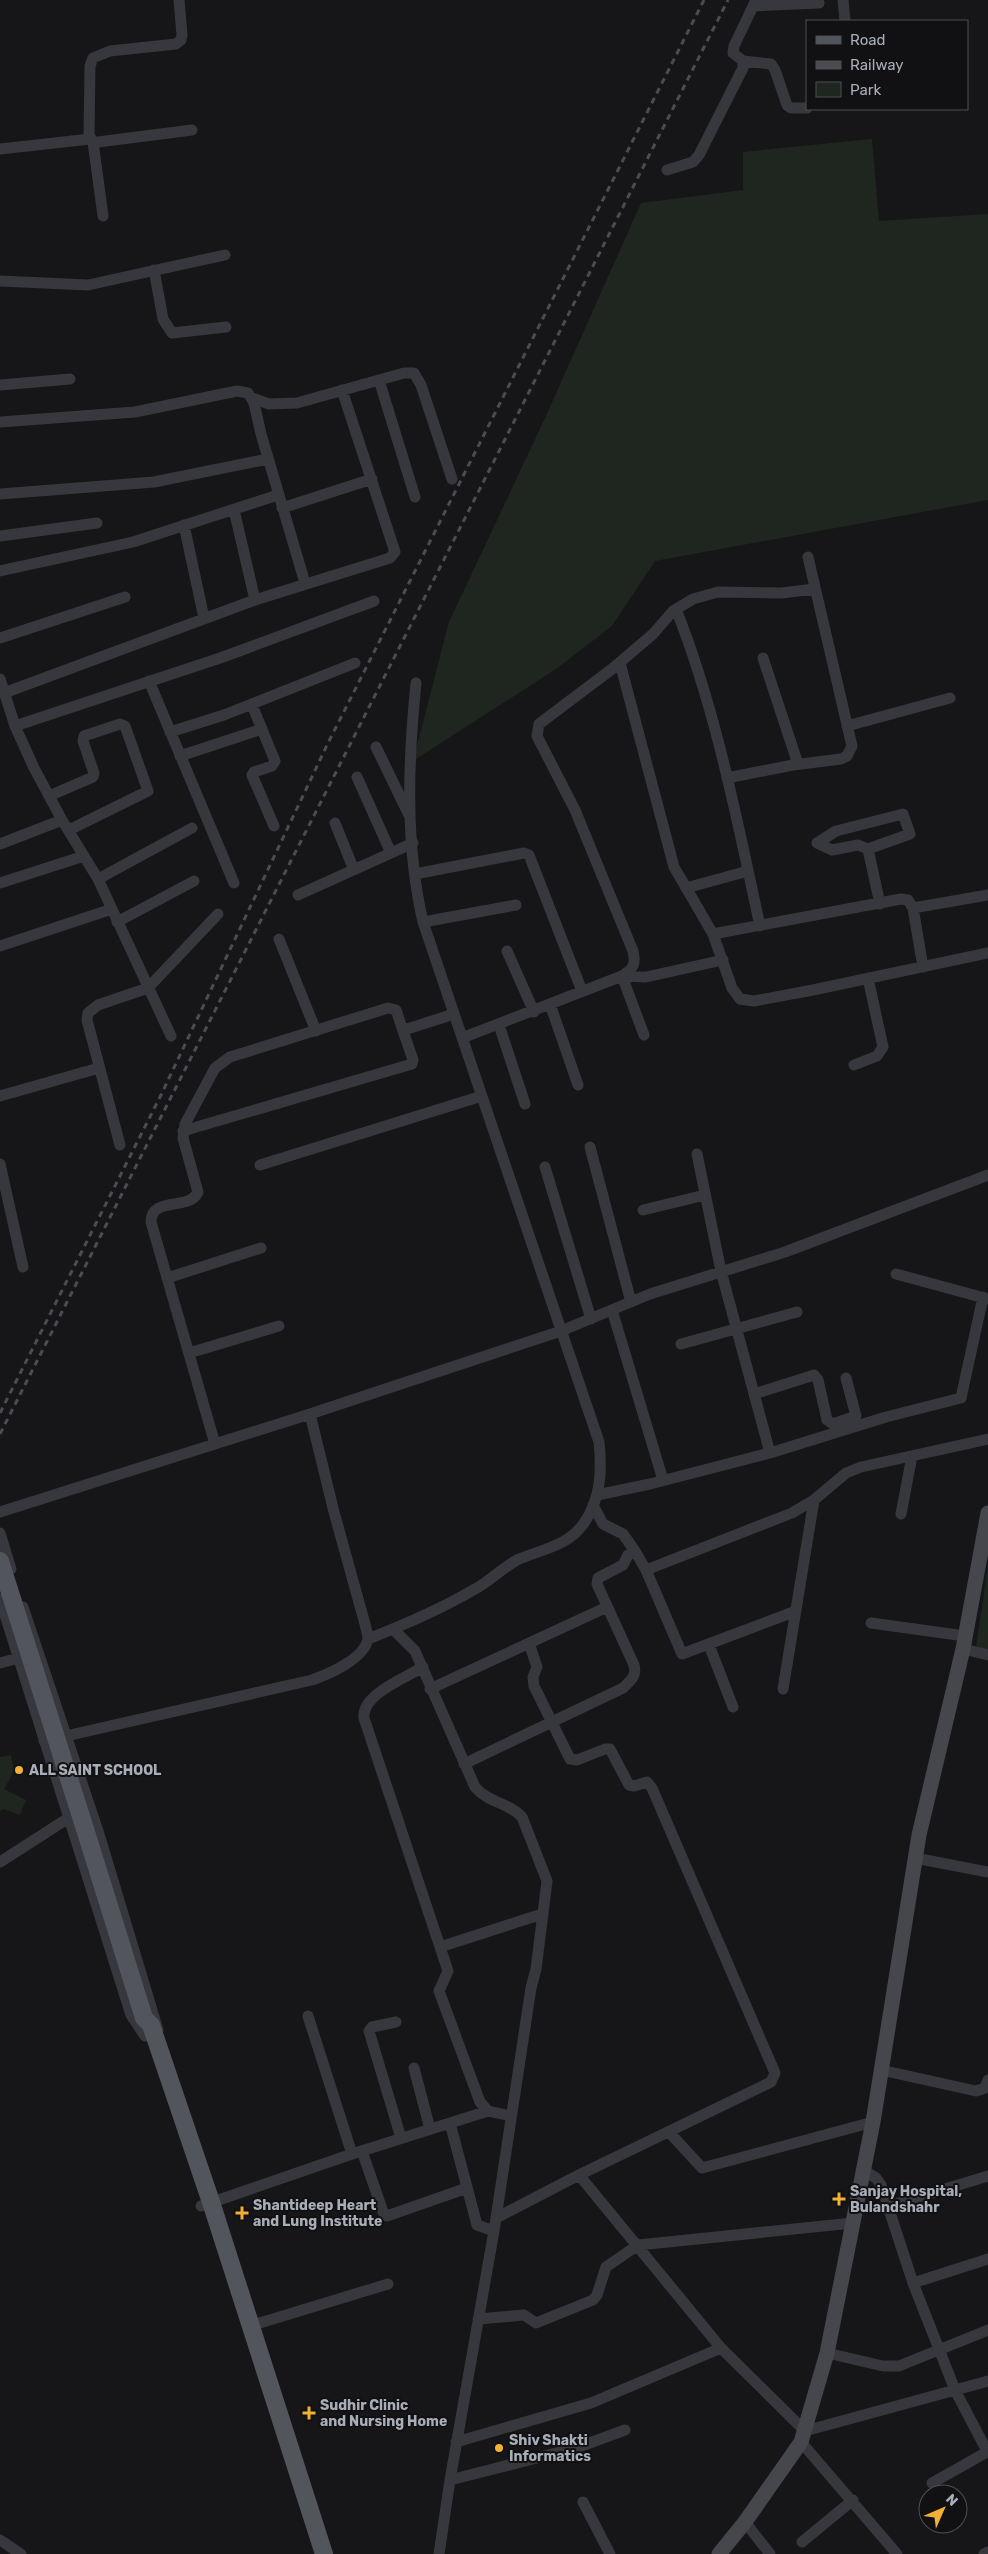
<svg xmlns="http://www.w3.org/2000/svg" width="988" height="2554" viewBox="0 0 988 2554" font-family="Rubik,sans-serif">
	<style>
		.green { fill: #1e261f }
		.lines { fill: none; stroke-linecap: round; stroke-linejoin: round }
		.street { stroke: #37383d; stroke-width: 11 }
		.secondary { stroke: #45474d; stroke-width: 15 }
		.primary { stroke: #53555c; stroke-width: 18 }
		.rail { stroke: #4a4c52; stroke-width: 3; stroke-dasharray: 6 5; stroke-linecap: butt }
		.primary-bridge { stroke: #53555c; stroke-width: 18 }
		.poi-dot { fill: #f2b134; stroke: #111113; stroke-width: 2 }
		.labels { text-anchor: middle; dominant-baseline: central; stroke-width: 4; stroke-linejoin: round; paint-order: stroke }
		.poi-label { font-size: 14px; font-weight: bold; fill: #a8adb8; stroke: #111113; text-anchor: start }
	</style>
	<rect width="100%" height="100%" fill="#161618"/>
	<path class="green" d="M872 139 879 221 988 214V500L655 561 612 626 556 669 413 761 449 622 545 418 641 203 743 190V152Z
		M988 1565V1657L975 1654Z
		M11 1755 14 1771 4 1789 26 1800 20 1815 3 1809 0 1811V1757Z"/>
	<g class="lines">
		<path class="street" d="M179 0 182 35 181 40 176 44 110 51 93 58 90 66 89 135 93 142H98L192 130
			M843 0 845 21
			M753 6 819 3
			M743 61 771 64 775 70 787 105 791 108H807
			M93 142 103 216
			M0 149 90 139
			M667 170 693 162 699 155 743 68V61L733 53 734 46 756 0
			M154 270 163 319 172 333 226 327
			M0 281 88 285 225 255
			M379 380 415 497
			M0 385 70 379
			M252 398 269 404 297 403 404 373H414L421 385 452 479
			M0 422 135 412 237 391 248 393 254 403 261 434 305 583
			M0 494 154 482 268 459
			M282 508 372 479
			M184 525 204 618
			M0 536 97 523
			M0 571 133 542 278 495
			M255 600 390 558 395 552 342 390
			M676 609C716 710 737 820 760 926
			M0 638 125 597
			M763 658 798 764
			M620 663 674 867 713 934 732 988 740 999 754 1001 813 990 988 953
			M0 679 15 726 34 768 62 820 98 879 171 1036
			M149 681 234 883
			M4 693 255 600 234 510
			M252 705 275 761 272 766 254 772 252 775 274 826
			M15 726 223 657 374 601
			M847 726 950 698
			M170 732 224 715 355 663
			M376 747 409 815
			M180 756 262 729
			M357 777 391 853
			M727 778 793 765 841 759 847 756 852 746 808 557
			M49 796 93 777 94 773 83 741 84 736 120 724 125 726 148 791 69 830
			M335 823 354 870
			M817 843 836 831 903 814 910 834 868 849
			M817 843 832 850 858 845 868 849 880 904
			M0 844 62 820
			M415 874 524 853 529 855 582 991
			M98 879 192 828
			M0 883 84 856
			M686 888 748 871
			M298 895 413 843
			M913 908 988 895
			M117 922 194 881
			M423 922 516 905
			M713 934 901 899 908 900 913 908 923 967
			M279 939 316 1031
			M0 946 112 909
			M507 951 534 1012
			M550 1004 578 1085
			M499 1025 525 1104
			M404 1030 454 1014
			M644 1035 622 976 646 977 723 960
			M462 1038 622 976C634 968 636 964 633 951L575 810 537 736 539 724 612 669 653 634 673 611 693 599 718 592 781 593 815 589
			M854 1065 877 1056 883 1047 868 978
			M0 1096 99 1068
			M183 1131 412 1064 413 1060 396 1010 388 1008 230 1057 215 1068 185 1124 183 1138 198 1192C190 1211 151 1196 151 1222L215 1444
			M120 1145 87 1020 88 1013 98 1005 148 988 218 914
			M590 1147 631 1302
			M0 1164 23 1267
			M260 1165 482 1096
			M545 1167 591 1319
			M643 1210 705 1195
			M896 1274 988 1299
			M167 1278 261 1248
			M612 1310 663 1480
			M681 1344 797 1312
			M189 1353 279 1326
			M754 1394 814 1375 818 1380 827 1420 833 1424 856 1416 846 1378
			M770 1453 886 1417 961 1398 983 1297
			M597 1495 650 1484 770 1453 721 1271 697 1154
			M593 1505 603 1524 623 1534 635 1551 646 1570 682 1654 796 1611
			M0 1512 310 1414
			M901 1514 912 1456
			M0 1533 11 1569
			M646 1570 792 1513 814 1500 846 1473 861 1467 988 1439
			M0 1599 131 2015 145 2036
			M23 1607 99 1834 158 2030
			M871 1623 965 1636
			M393 1629 415 1651 475 1787C488 1803 508 1802 522 1817L547 1881 536 1969 531 1988 494 2231 450 2480 439 2554
			M368 1639C404 1625 441 1609 475 1589 490 1581 503 1567 519 1559 543 1549 568 1546 584 1523 601 1499 602 1470 599 1442L423 922C405 844 408 762 416 683
			M529 1643 537 1667 533 1677 534 1686 570 1759 577 1760 605 1749H610L629 1785 634 1786 647 1782 652 1788 775 2073 771 2082 579 2175
			M709 1645 733 1707
			M963 1649 988 1655
			M0 1663 19 1658
			M423 1667C405 1678 361 1695 364 1718L448 1971 439 1991 480 2102 488 2111 511 2116
			M430 1689 607 1607
			M783 1689 814 1500
			M44 1741 312 1680C329 1674 364 1659 368 1639 368 1635 366 1628 365 1624L334 1512 310 1414 561 1331 650 1294 785 1252 988 1175
			M464 1764 623 1688C631 1680 637 1676 634 1665L597 1584 598 1578 623 1565 628 1555 635 1551
			M915 1858 988 1872
			M0 1862 70 1817
			M440 1947 542 1914
			M308 2016 352 2154
			M396 2022 372 2027 369 2031 401 2138
			M414 2068 430 2129
			M881 2070 976 2091 985 2088 988 2080
			M450 2123 477 2225 494 2231
			M669 2132 702 2168 873 2122
			M362 2151 383 2212 387 2216 467 2188
			M863 2170 876 2178 881 2185 913 2283 955 2390 988 2453
			M201 2206 352 2154 488 2111
			M889 2206 988 2176
			M496 2218 579 2175 721 2348 805 2431 988 2381
			M913 2283 988 2259
			M478 2319 524 2315 536 2323 593 2300 597 2295 606 2267 638 2245 853 2223
			M250 2326 388 2284
			M827 2353 883 2366H899L988 2330
			M456 2442 591 2403 721 2348
			M801 2442 897 2554
			M450 2480 576 2448 625 2430
			M932 2483 987 2452
			M583 2502 610 2554
			M745 2522 770 2554
			M0 2540 21 2554
			M802 2542 853 2500
			M984 2554 988 2552"/>
		<path class="secondary" d="M719 2554 745 2522 801 2442 827 2353 873 2122 919 1835 963 1649 988 1513"/>
		<path class="primary" d="M85 1829 144 2018 151 2025 211 2202 324 2554"/>
		<path class="rail" d="M0 1413 161 1095 328 743 704 0
			M0 1434 728 0"/>
		<path class="primary-bridge" d="M0 1561 85 1829"/>
	</g>
	<g class="poi-dot">
		<circle cx="19" cy="1770" r="5"/>
		<path d="M836.5 2191.5h5v5h5v5h-5v5h-5v-5h-5v-5h5z"/>
		<path d="M239.5 2205.5h5v5h5v5h-5v5h-5v-5h-5v-5h5z"/>
		<path d="M306.5 2405.5h5v5h5v5h-5v5h-5v-5h-5v-5h5z"/>
		<circle cx="499" cy="2448" r="5"/>
	</g>
	<g class="labels">
		<g class="poi-label">
			<text x="29" y="1770">ALL SAINT SCHOOL</text>
			<text x="850" y="2191">Sanjay Hospital,<tspan x="850" dy="16">Bulandshahr</tspan></text>
			<text x="253" y="2205">Shantideep Heart<tspan x="253" dy="16">and Lung Institute</tspan></text>
			<text x="320" y="2405">Sudhir Clinic<tspan x="320" dy="16">and Nursing Home</tspan></text>
			<text x="509" y="2440">Shiv Shakti<tspan x="509" dy="16">Informatics</tspan></text>
		</g>
	</g>
	<rect x="806" y="20" width="162" height="90" fill="#111113" stroke="#4d4f55"/>
	<rect x="816" y="36" width="25" height="8" fill="#53555c" stroke="#4d4f55"/>
	<text x="850" y="45" font-size="15" fill="#a8adb8">Road</text>
	<rect x="816" y="61" width="25" height="8" fill="#4a4c52" stroke="#4d4f55"/>
	<text x="850" y="70" font-size="15" fill="#a8adb8">Railway</text>
	<rect x="816" y="82" width="25" height="15" fill="#1e261f" stroke="#4d4f55"/>
	<text x="850" y="95" font-size="15" fill="#a8adb8">Park</text>
	<g transform="translate(943 2509) rotate(45)"><circle r="24" fill="#111113" stroke="#4d4f55"/>
	<path d="M0-4L9 19L0 12L-9 19Z" fill="#f2b134"/>
	<text y="-8" font-size="14" font-weight="bold" text-anchor="middle" fill="#a8adb8">N</text>
	</g>
</svg>
